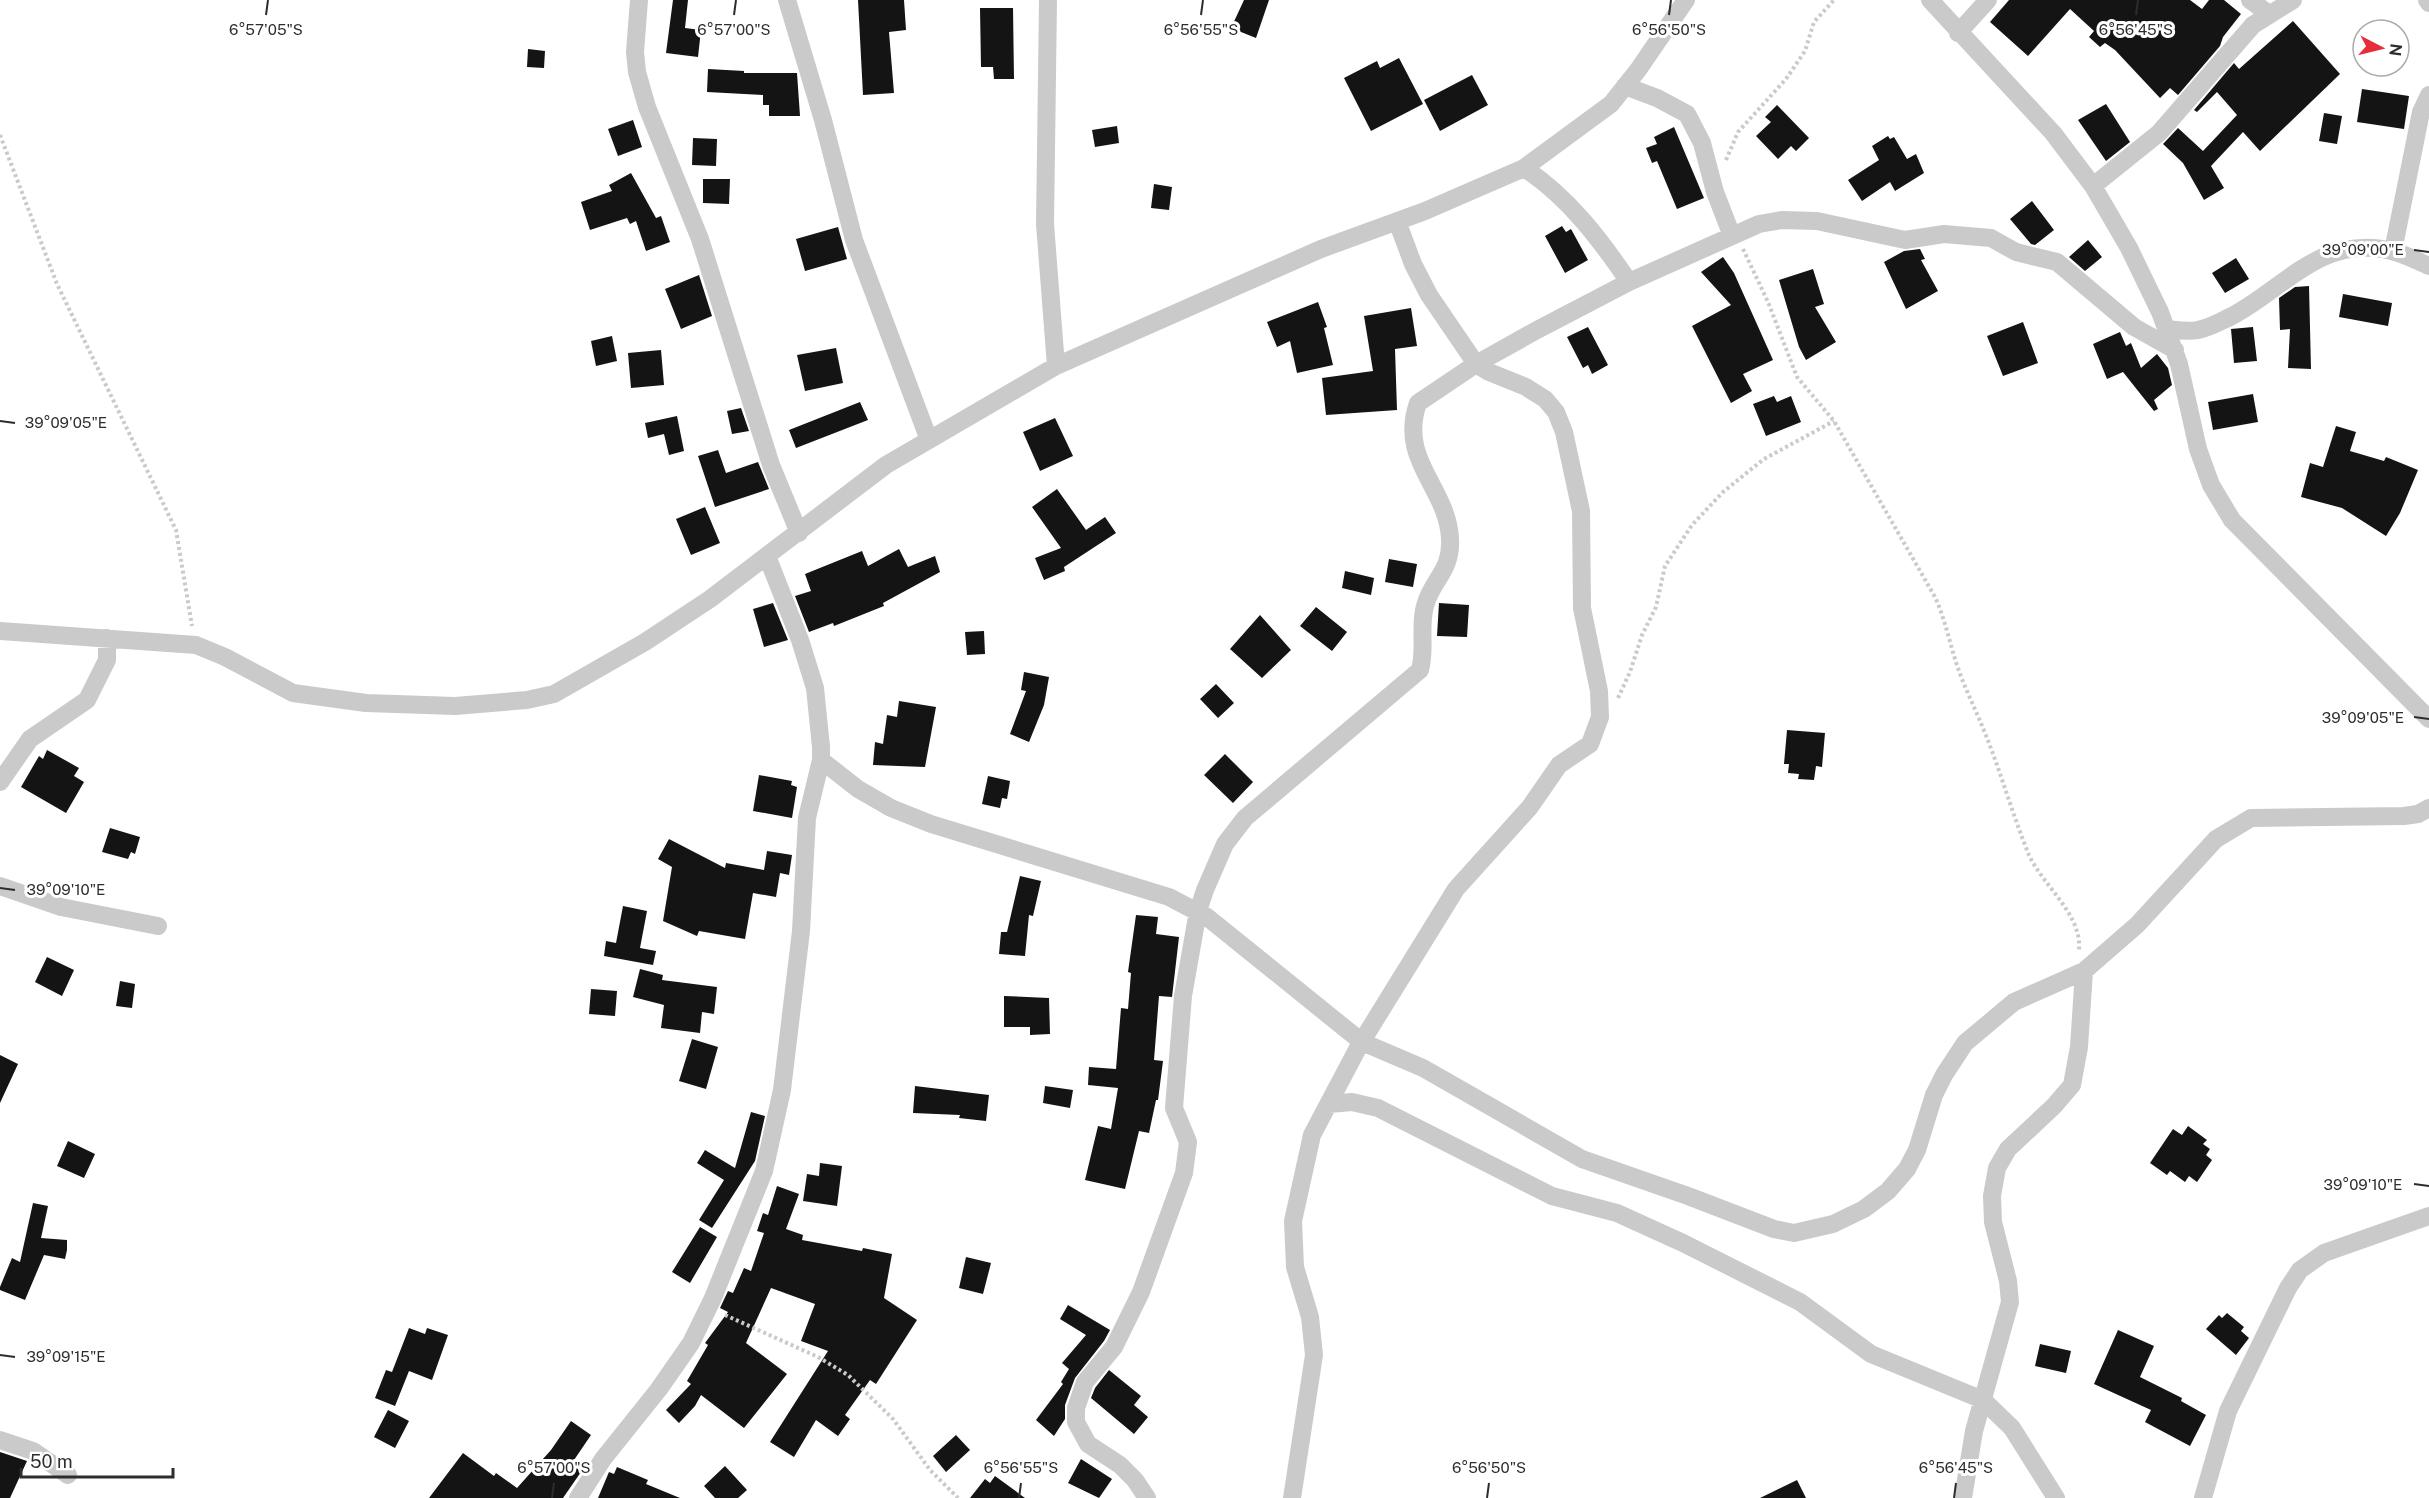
<svg xmlns="http://www.w3.org/2000/svg" width="2429" height="1498" viewBox="0 0 2429 1498" font-family="'Public Sans',sans-serif">
	<style>
		.building { fill: #141414 }
		.lines { fill: none; stroke-linecap: round; stroke-linejoin: round }
		.path { stroke: #cacaca; stroke-width: 4; stroke-dasharray: 3 3; stroke-linecap: butt }
		.street { stroke: #cacaca; stroke-width: 18 }
		.ticks { fill: none; stroke: #2d2d2d; stroke-width: 2 }
		.ticks-label { font-size: 15px; text-anchor: middle; fill: #2d2d2d; stroke: #fff; stroke-width: 6; stroke-linejoin: round; paint-order: stroke }
	</style>
	<rect width="100%" height="100%" fill="#fff"/>
	<path class="building" d="M673 0H688L685 28 701 30 698 57 666 53Z
		M858 0H904L906 30 889 32 894 93 863 95Z
		M1244 0H1269L1256 38 1231 28Z
		M2009 0H2190L2202 9 2209 0H2224L2241 14 2223 37 2220 46 2178 95 2170 88 2160 98 2115 50 2105 43 2100 47 2089 37 2094 31 2070 9 2028 56 1990 22Z
		M980 8H1013L1014 79H994L993 67H981Z
		M2293 21 2340 74 2260 151 2243 132 2211 166 2224 188 2204 200 2183 163 2163 144 2178 128 2203 151 2237 115 2217 92 2197 112 2194 110 2234 63 2239 69Z
		M528 49 545 51 544 68 527 67Z
		M1399 58 1423 104 1371 131 1344 78 1377 61 1380 68Z
		M708 69 744 71V73H797L800 116H769V105H763V95L707 92Z
		M1472 75 1488 105 1440 131 1424 100Z
		M2362 89 2409 96 2404 129 2357 122Z
		M2106 104 2130 142 2106 161 2078 120Z
		M1777 105 1809 138 1796 151 1791 146 1778 159 1756 136 1771 122 1765 117Z
		M2324 113 2342 116 2337 144 2319 141Z
		M633 120 642 147 618 156 608 129Z
		M1117 126 1119 143 1095 147 1092 130Z
		M1674 127 1704 198 1677 209 1657 161 1652 163 1646 148 1657 144 1654 137Z
		M1888 136 1890 139 1894 137 1907 159 1916 154 1924 173 1895 191 1890 182 1862 201 1848 180 1879 160 1872 146Z
		M693 138 717 139 716 166 692 165Z
		M631 173 656 218 661 216 670 242 646 251 636 221 630 224 627 218 590 230 581 202 612 191 609 185Z
		M703 179H730L729 204 703 203Z
		M1154 184 1172 187 1169 210 1151 208Z
		M2032 201 2054 230 2035 245 2031 244 2010 219Z
		M1562 226 1566 232 1571 229 1588 260 1565 273 1545 236Z
		M838 227 847 259 805 271 796 239Z
		M2088 240 2102 257 2085 271 2069 257Z
		M1920 249 1925 259 1921 260 1938 291 1906 309 1884 262 1904 251Z
		M1723 257 1734 273 1773 360 1743 374 1752 391 1731 403 1692 326 1731 305 1701 272Z
		M2236 258 2249 279 2225 293 2212 273Z
		M1813 269 1824 304 1815 307 1836 342 1806 360 1799 347 1779 280Z
		M699 275 712 316 681 329 665 289Z
		M2309 286 2311 369 2288 368 2290 329 2280 330 2279 298 2295 287Z
		M2343 294 2392 303 2388 326 2339 317Z
		M1318 302 1327 327 1324 328 1333 365 1297 373 1290 341 1277 347 1267 322Z
		M1411 308 1417 346 1395 349 1397 410 1326 415 1322 378 1373 371 1364 316Z
		M2023 322 2038 363 2003 376 1987 336Z
		M1588 327 1608 365 1592 374 1588 365 1583 368 1567 337Z
		M2253 327 2257 361 2234 363 2231 329Z
		M2120 332 2126 346 2131 343 2141 368 2157 354 2168 368 2172 385 2154 400 2158 409 2154 411 2123 372 2107 379 2093 344Z
		M612 336 617 361 596 366 591 341Z
		M836 348 843 383 805 391 797 355Z
		M661 350 664 385 631 388 628 353Z
		M2253 394 2258 422 2213 430 2208 402Z
		M1774 396 1777 402 1791 396 1801 422 1766 436 1753 404Z
		M860 402 868 420 796 448 789 430Z
		M741 408 749 431 732 434 727 411Z
		M677 416 684 451 669 455 664 434 648 438 645 423Z
		M1055 418 1073 456 1040 471 1023 432Z
		M2336 426 2356 432 2350 451 2384 461 2386 457 2418 470 2400 513 2386 536 2342 508 2301 497 2310 463 2323 467Z
		M718 450 726 473 758 462 769 489 715 507 698 456Z
		M1057 489 1086 530 1105 517 1116 533 1064 567 1065 571 1044 580 1035 558 1061 548 1032 507Z
		M705 507 720 543 691 555 676 519Z
		M899 549 908 567 935 556 940 572 883 603 884 606 834 626 833 623 809 632 795 596 811 591 805 574 862 551 868 566Z
		M1389 559 1417 564 1413 587 1385 582Z
		M1345 571 1374 578 1371 595 1342 588Z
		M773 603 788 640 764 647 753 609Z
		M1439 603 1469 605 1467 637 1437 636Z
		M1316 607 1347 632 1332 651 1300 626Z
		M1260 615 1291 650 1262 678 1230 649Z
		M984 631 985 654 967 655 965 632Z
		M1024 672 1049 677 1044 705 1029 742 1010 734 1026 691 1021 690Z
		M1216 684 1234 703 1218 718 1200 699Z
		M899 701 936 707 925 767 873 765 875 742 883 744 887 715 897 717Z
		M1787 730 1825 733 1822 767 1816 766 1814 780 1798 779 1799 774 1788 773 1789 764H1784Z
		M47 750 79 768 74 776 84 782 66 813 21 787 39 756 43 759Z
		M1225 754 1253 782 1233 803 1204 775Z
		M759 775 792 781 791 785 797 787 792 818 753 811Z
		M988 776 1010 781 1007 799 1002 798 1000 808 982 804Z
		M110 828 140 837 135 854 131 852 128 859 102 852Z
		M669 839 725 868 726 863 764 870 767 851 792 855 789 875 780 873 776 897 753 893 745 939 699 931 697 936 663 921 672 867 658 859Z
		M1020 876 1041 881 1033 916 1029 915 1025 956 999 954 1001 932H1007Z
		M623 906 647 911 640 948 656 951 653 965 604 956 606 941 616 943Z
		M1136 915 1158 917 1156 934 1179 937 1172 997 1159 996 1154 1060 1163 1061 1158 1100H1156L1149 1133 1139 1131 1125 1189 1085 1180 1098 1126 1111 1129 1118 1088 1088 1085 1089 1067 1116 1069 1121 1008 1128 1009 1131 973 1128 972Z
		M47 957 74 970 62 996 35 982Z
		M640 969 663 975 662 980 717 987 714 1014 702 1012 700 1033 661 1028 664 1005 633 997Z
		M120 981 135 984 132 1008 116 1006Z
		M591 989 617 991 615 1016 589 1014Z
		M1004 996 1049 998 1050 1034 1030 1035V1027H1004Z
		M692 1039 718 1047 706 1089 679 1081Z
		M0 1055 18 1064 0 1103Z
		M915 1086 989 1095 986 1121 959 1118 960 1115 913 1113Z
		M1045 1086 1073 1090 1070 1108 1043 1103Z
		M751 1112 765 1116 755 1161 712 1228 699 1220 724 1180 697 1163 705 1150 735 1168Z
		M2188 1126 2207 1140 2203 1144 2210 1149 2206 1155 2212 1160 2197 1182 2189 1176 2185 1182 2170 1171 2167 1175 2150 1163 2173 1129 2182 1135Z
		M68 1141 95 1154 84 1178 57 1166Z
		M820 1163 842 1166 837 1206 803 1201 807 1174 819 1176Z
		M777 1186 799 1194 786 1229 803 1235 802 1240 862 1251 863 1248 892 1254 884 1298 917 1320 876 1384 870 1380 845 1415 850 1419 838 1436 816 1420 794 1457 770 1442 828 1351 801 1341 815 1304 771 1288 746 1343 787 1374 744 1428 701 1395 695 1406 679 1423 666 1410 691 1384 687 1381 708 1345 705 1343 728 1312 720 1308 728 1291 733 1293 744 1268 751 1271 764 1233 757 1231 763 1213 768 1215Z
		M33 1203 48 1206 41 1238 67 1240V1250L65 1259 44 1255 25 1300 0 1290V1287L12 1258 20 1262Z
		M700 1227 717 1237 690 1283 672 1272Z
		M966 1257 991 1263 983 1294 959 1288Z
		M1068 1305 1110 1330 1104 1341 1075 1378 1065 1405V1419L1054 1436 1036 1420 1063 1384 1061 1382 1069 1369 1062 1363 1086 1335 1060 1319Z
		M2227 1313 2244 1327 2241 1331 2249 1338 2236 1355 2206 1329 2219 1315 2222 1318Z
		M409 1328 425 1334 427 1328 448 1335 432 1380 409 1371 395 1406 375 1398 386 1370 392 1372Z
		M2118 1330 2154 1346 2140 1377 2182 1398 2181 1401 2206 1415 2190 1446 2145 1422 2151 1410 2094 1384Z
		M2040 1344 2071 1351 2066 1373 2035 1366Z
		M1109 1370 1141 1396 1134 1405 1148 1417 1134 1434 1091 1398 1095 1388Z
		M388 1410 409 1421 395 1448 374 1437Z
		M571 1421 591 1435 572 1463 581 1472 563 1498H429L463 1453 494 1476 496 1473 517 1488 551 1450Z
		M956 1435 970 1450 946 1472 933 1456Z
		M0 1452 27 1461 10 1498H0Z
		M1081 1459 1112 1479 1099 1498 1068 1483Z
		M725 1466 747 1490 738 1498H715L704 1486Z
		M617 1467 648 1480 646 1484 680 1498H598L609 1472 614 1474Z
		M995 1476 1025 1498H970L985 1479 990 1483Z
		M1797 1480 1806 1498H1760Z"/>
	<g class="lines">
		<path class="path" d="M0 135 57 284 176 530 192 626
			M1726 160 1738 132 1786 79 1805 51 1814 22 1834 0
			M1743 249 1768 302 1797 377 1834 421 1935 597C1946 621 1950 646 1959 671 1965 688 1973 704 1980 721 1999 765 2011 811 2029 855 2043 886 2082 914 2079 950
			M1618 698 1630 672 1642 635 1656 607 1665 566 1692 525 1723 492 1764 459 1834 421
			M725 1315 818 1357 848 1375 893 1419 930 1470 958 1498"/>
		<path class="street" d="M639 0 635 52 637 72 647 107 700 239 771 465 799 533
			M787 0 823 120 854 240 929 440
			M1048 0 1045 224 1056 366
			M1930 0 2053 133 2093 186 2129 248 2160 312 2179 364 2198 449 2211 485 2232 520 2429 719
			M2250 0 2269 14
			M2427 0 2429 3
			M1958 33 1988 0
			M1625 86 1657 98 1687 114 1702 143 1715 192 1732 236
			M1524 168C1568 197 1600 239 1629 282
			M2093 186 2159 133 2253 25 2293 0
			M2393 251 2421 112 2429 95
			M2166 329C2177 330 2188 332 2198 330 2210 328 2221 321 2232 316 2283 289 2318 239 2382 249 2399 251 2413 259 2429 266
			M0 631 196 645 225 657 293 693 366 703 455 706 527 700 554 694 645 642 710 599 886 465 1056 366 1321 249 1425 211 1524 168 1611 104 1638 70 1686 0
			M821 760 858 789 891 808 931 824 1169 897 1207 917 1362 1042 1423 1068 1582 1159 1688 1196 1774 1229 1794 1233 1833 1224 1864 1209 1888 1191 1907 1169 1917 1150 1934 1095 1944 1075 1965 1043 2014 1002 2084 971 2137 925 2216 839 2251 818 2404 816 2418 814 2429 808
			M0 782 30 739 87 700 107 660V638
			M0 886 61 907 158 926
			M1329 1104 1352 1102 1378 1108 1552 1196 1617 1213 1683 1243 1800 1302 1871 1354 1983 1400 2012 1428 2056 1498
			M0 1440 33 1451 68 1475
			M578 1498 603 1459 659 1389 691 1343 713 1298 764 1171 782 1090 801 931 807 818 821 760V747L815 688 800 640 767 556
			M1147 1498 1135 1480 1120 1465 1088 1444 1076 1422V1408L1085 1382 1114 1347 1141 1292 1184 1173 1188 1142 1174 1108 1183 996 1198 911 1205 890 1225 844 1245 818 1420 670C1426 649 1419 627 1425 606 1432 579 1452 572 1450 538 1447 487 1398 460 1418 403L1476 364 1537 330 1629 282 1759 224 1782 220 1817 221 1905 240 1944 234 1991 238 2016 252 2057 262 2134 327 2175 350
			M1292 1498 1314 1355 1310 1317 1295 1267 1293 1221 1312 1135 1359 1046 1456 889 1530 807 1559 765 1590 744 1600 717 1599 691 1582 608 1581 511 1564 432 1556 412 1545 399 1526 387 1489 372 1476 364 1429 295 1413 264 1397 221
			M1963 1498 1974 1431 2010 1302 2008 1281 1993 1222 1992 1196 1997 1168 2008 1149 2054 1106 2072 1085 2079 1047 2084 971
			M2203 1498 2228 1411 2288 1288 2300 1270 2324 1253 2429 1216"/>
	</g>
	<path class="ticks" d="M266 15 268 0M734 15 736 0M1201 15 1203 0M1669 15 1671 0M2136 15 2138 0M2414 250 2429 252M0 421 15 423M2414 717 2429 719M0 888 15 890M2414 1184 2429 1186M0 1355 15 1357M552 1498 554 1483M1019 1498 1021 1483M1487 1498 1489 1483M1954 1498 1956 1483"/>
	<g class="ticks-label">
		<text x="266" y="35">6°57'05"S</text>
		<text x="734" y="35">6°57'00"S</text>
		<text x="1201" y="35">6°56'55"S</text>
		<text x="1669" y="35">6°56'50"S</text>
		<text x="2136" y="35">6°56'45"S</text>
		<text x="2363" y="255">39°09'00"E</text>
		<text x="66" y="428">39°09'05"E</text>
		<text x="2363" y="723">39°09'05"E</text>
		<text x="66" y="895">39°09'10"E</text>
		<text x="2363" y="1190">39°09'10"E</text>
		<text x="66" y="1362">39°09'15"E</text>
		<text x="554" y="1473">6°57'00"S</text>
		<text x="1021" y="1473">6°56'55"S</text>
		<text x="1489" y="1473">6°56'50"S</text>
		<text x="1956" y="1473">6°56'45"S</text>
	</g>
	<g transform="translate(2381 48) rotate(97)"><circle r="28" fill="#ffffff" stroke="#ababab" stroke-width="1.5"/>
	<path d="M0-4.5L10 22L0 15L-10 22Z" fill="#e52e38"/>
	<text y="-9" font-size="16" font-weight="bold" text-anchor="middle" fill="#2d2d2d">N</text>
	</g>
	<path d="M21 1468v9h152v-9" fill="none" stroke="#2d2d2d" stroke-width="3"/>
	<text x="30" y="1468" font-size="18" fill="#2d2d2d" stroke="#ffffff" stroke-width="4.5" paint-order="stroke">50 m</text>
</svg>
